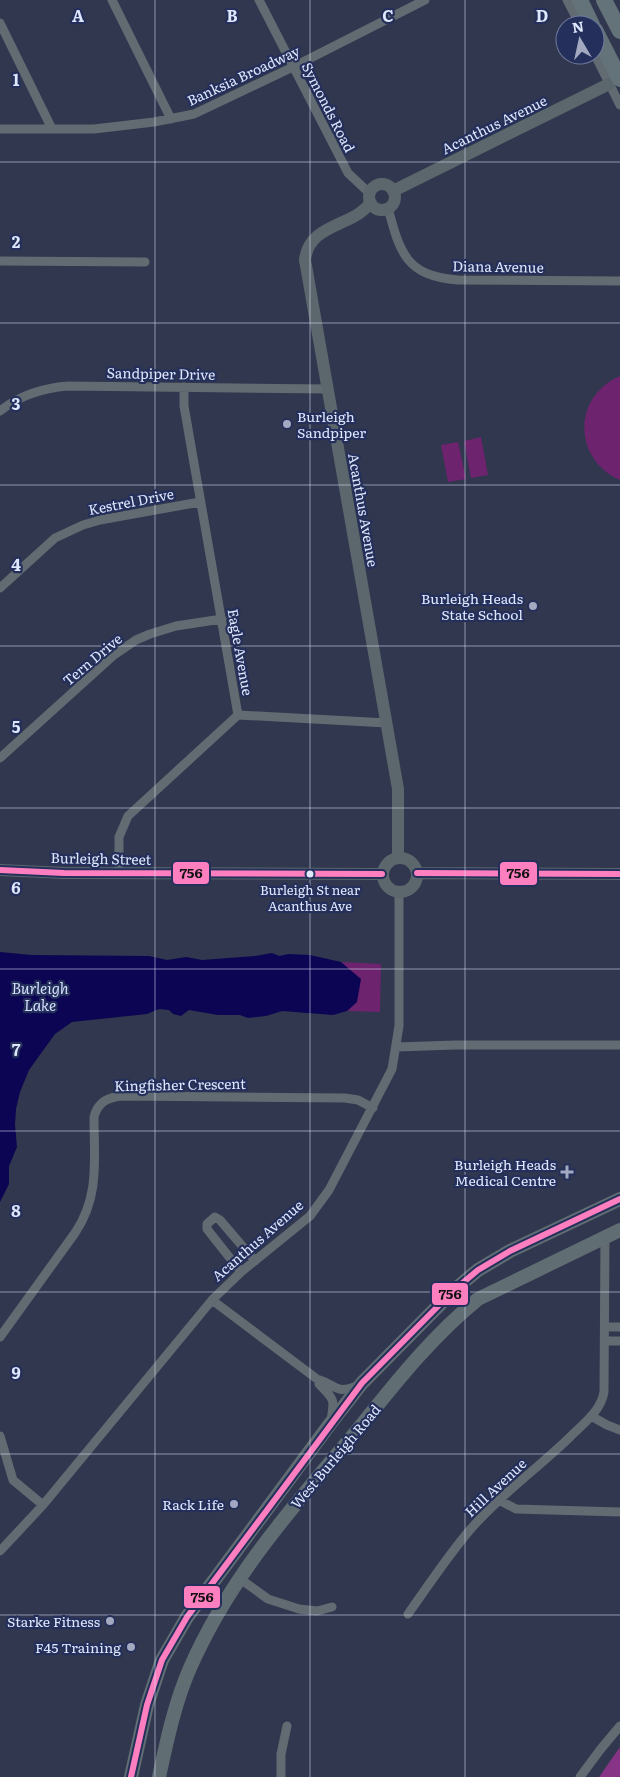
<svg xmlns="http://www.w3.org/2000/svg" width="620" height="1777" viewBox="0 0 620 1777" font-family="Literata,serif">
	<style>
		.green { fill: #6e236e }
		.forest { fill: #873486 }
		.water { fill: #0c0553 }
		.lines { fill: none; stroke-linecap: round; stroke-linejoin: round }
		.street { stroke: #626b72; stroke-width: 9 }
		.secondary { stroke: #5b676c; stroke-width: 12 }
		.primary { stroke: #606d73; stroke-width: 14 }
		.highway { stroke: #647379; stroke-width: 16 }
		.bus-1-casing { stroke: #24305b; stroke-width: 10 }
		.bus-1 { stroke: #fe7fbf; stroke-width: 6 }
		.grid { fill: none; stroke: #dfe7fd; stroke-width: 1; stroke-opacity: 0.55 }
		.poi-dot { fill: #a2a9c0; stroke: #24305b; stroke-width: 2 }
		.bus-dot { fill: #dfe7fd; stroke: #24305b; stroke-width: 2 }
		.labels { text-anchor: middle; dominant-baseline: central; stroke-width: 4.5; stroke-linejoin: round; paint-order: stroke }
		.bus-label { font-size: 13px; fill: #dfe7fd; stroke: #24305b }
		.street-label { font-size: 14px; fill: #dfe7fd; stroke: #24305b }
		.poi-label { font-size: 14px; fill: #dfe7fd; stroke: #24305b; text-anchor: end }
		.water-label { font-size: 15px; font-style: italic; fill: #d5dffb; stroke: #24305b }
		.grid-label { font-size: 16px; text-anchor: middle; font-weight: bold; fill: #dfe7fd; stroke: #24305b; stroke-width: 4.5; stroke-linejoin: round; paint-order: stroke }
		.line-badge { stroke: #24305b; stroke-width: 2 }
		.pale-badge-label { font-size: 14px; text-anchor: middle; font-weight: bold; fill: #111 }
	</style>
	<rect width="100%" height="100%" fill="#31374e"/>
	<path class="green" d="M620 376V480C573 459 572 397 620 376Z
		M481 437 488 475 471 478 464 441Z
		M458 442 466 479 448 482 441 445Z
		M341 962 381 964 380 1012 347 1011 357 1002 349 970Z"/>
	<path class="forest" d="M620 1747V1777H599Z"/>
	<path class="water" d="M0 952 32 955 149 956 167 960 186 957 202 960 255 956 272 953 279 956 289 954 310 955 341 962 361 979 357 1002 347 1011 333 1015 282 1011 266 1016 248 1018 240 1015H218L189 1010 181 1016 173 1014 169 1010 159 1009 147 1014 72 1022 55 1034 29 1070 20 1092 16 1109 15 1125 17 1147 9 1166V1184L0 1202Z"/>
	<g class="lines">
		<path class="street" d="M112 0 171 119
			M259 0 348 173 365 189 371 191
			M567 0 580 25
			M0 23 52 129
			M595 55 620 105
			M0 129H94L154 122 194 114 293 67 425 0
			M388 208C400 253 406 276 458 280L620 281
			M0 261 145 262
			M0 411C20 395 43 388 68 386L327 389
			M0 588 55 538 83 525 100 520 200 502
			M238 715 387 723
			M0 758 114 655 136 640 150 634 176 626 222 619
			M119 874V837L128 816 238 715 184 406V387
			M397 1047 455 1045H620
			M241 1272 207 1229V1224L215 1217 220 1220 255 1261
			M212 1300 317 1379C337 1384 334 1396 359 1385
			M605 1327H620
			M0 1337 75 1233C100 1196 94 1159 94 1117 98 1101 109 1097 123 1096L345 1098 358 1100 373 1108
			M605 1341H620
			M319 1384C334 1400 335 1398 331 1420
			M591 1416 607 1425 620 1430
			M0 1436 13 1480 43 1505
			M499 1500 516 1509 620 1512
			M0 1551 43 1505 212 1300 241 1272 310 1216 329 1190 392 1069 399 1026V892
			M239 1578 268 1599 299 1609 317 1611 332 1607
			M408 1614C428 1586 447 1557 469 1531 499 1496 537 1469 570 1437 583 1424 601 1411 604 1392L605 1236
			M281 1777V1754L287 1726
			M580 1777 600 1750 620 1726"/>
		<path class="secondary" d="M369 197a13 13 0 1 1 26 0a13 13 0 1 1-26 0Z
			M393 191 609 84
			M371 203C366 208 361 213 355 216 333 228 308 232 305 260L398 789V857
			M383 875a17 17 0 1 1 34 0a17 17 0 1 1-34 0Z
			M0 870 64 873 382 874
			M417 873 620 874"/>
		<path class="primary" d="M131 1777 147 1705 162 1660 187 1617 330 1424 362 1383 453 1291 478 1270 510 1251 620 1199
			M159 1777C167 1740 175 1702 190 1668 230 1577 292 1508 355 1433 393 1386 430 1338 478 1299L620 1230"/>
		<path class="highway" d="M580 0 592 25
			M604 0 620 31
			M595 30 620 79"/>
		<defs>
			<path id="bus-1" d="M0 870 64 873 382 874
				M417 873 620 874
				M131 1777 147 1705 162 1660 187 1617 362 1383 453 1291 478 1270 510 1251 620 1199"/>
		</defs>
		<use href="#bus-1" class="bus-1-casing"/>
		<use href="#bus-1" class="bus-1"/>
	</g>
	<path class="grid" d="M155 0V1777M310 0V1777M465 0V1777M0 162H620M0 323H620M0 485H620M0 646H620M0 808H620M0 969H620M0 1131H620M0 1292H620M0 1454H620M0 1615H620"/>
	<g class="poi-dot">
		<circle cx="287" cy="424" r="5"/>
		<circle cx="533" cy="606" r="5"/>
		<path d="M564.5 1164.5h5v5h5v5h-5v5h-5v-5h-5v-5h5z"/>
		<circle cx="234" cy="1504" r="5"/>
		<circle cx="110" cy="1621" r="5"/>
		<circle cx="131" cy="1647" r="5"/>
	</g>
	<circle class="bus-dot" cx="310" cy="874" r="4.5"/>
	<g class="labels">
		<g class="bus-label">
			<text x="310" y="889">Burleigh St near<tspan x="310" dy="16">Acanthus Ave</tspan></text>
		</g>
		<g class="street-label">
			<text transform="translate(243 75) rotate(-25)">Banksia Broadway</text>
			<text transform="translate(329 107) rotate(63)">Symonds Road</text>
			<text transform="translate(494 124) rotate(-26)">Acanthus Avenue</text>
			<text transform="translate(498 266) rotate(1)">Diana Avenue</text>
			<text transform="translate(161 373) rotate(1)">Sandpiper Drive</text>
			<text transform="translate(131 501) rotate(-11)">Kestrel Drive</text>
			<text transform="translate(364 510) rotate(80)">Acanthus Avenue</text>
			<text transform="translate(241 652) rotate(80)">Eagle Avenue</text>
			<text transform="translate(92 659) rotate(-40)">Tern Drive</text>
			<text transform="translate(101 858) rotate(1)">Burleigh Street</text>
			<text transform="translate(180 1084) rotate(-1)">Kingfisher Crescent</text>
			<text transform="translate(257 1240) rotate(-41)">Acanthus Avenue</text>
			<text transform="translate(335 1456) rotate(-50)">West Burleigh Road</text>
			<text transform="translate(495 1487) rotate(-43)">Hill Avenue</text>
		</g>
		<g class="poi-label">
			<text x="297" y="416" text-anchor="start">Burleigh<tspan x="297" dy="16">Sandpiper</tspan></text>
			<text x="523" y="598">Burleigh Heads<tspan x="523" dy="16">State School</tspan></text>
			<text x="556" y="1164">Burleigh Heads<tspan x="556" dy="16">Medical Centre</tspan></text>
			<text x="224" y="1504">Rack Life</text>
			<text x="100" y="1621">Starke Fitness</text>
			<text x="121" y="1647">F45 Training</text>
		</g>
		<g class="water-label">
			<text x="40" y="987">Burleigh<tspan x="40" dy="17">Lake</tspan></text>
		</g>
	</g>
	<g class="grid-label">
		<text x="78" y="22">A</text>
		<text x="232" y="22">B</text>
		<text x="388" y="22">C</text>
		<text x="542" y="22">D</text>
		<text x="16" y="86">1</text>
		<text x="16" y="248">2</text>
		<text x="16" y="410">3</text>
		<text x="16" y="571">4</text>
		<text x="16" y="733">5</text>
		<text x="16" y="894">6</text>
		<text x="16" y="1056">7</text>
		<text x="16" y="1217">8</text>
		<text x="16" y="1379">9</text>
	</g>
	<g class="line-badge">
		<rect x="172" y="861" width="38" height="24" rx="5" fill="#fe7fbf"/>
		<rect x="499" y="861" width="39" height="25" rx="5" fill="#fe7fbf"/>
		<rect x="431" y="1282" width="38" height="24" rx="5" fill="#fe7fbf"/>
		<rect x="183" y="1585" width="38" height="24" rx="5" fill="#fe7fbf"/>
	</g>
	<g class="pale-badge-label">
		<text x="191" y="878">756</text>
		<text x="518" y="878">756</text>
		<text x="450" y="1299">756</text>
		<text x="202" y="1602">756</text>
	</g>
	<g transform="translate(580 40) rotate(351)"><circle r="24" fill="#24305b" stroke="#6f799c"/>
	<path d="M0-4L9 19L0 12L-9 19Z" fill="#a2a9c0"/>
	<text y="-8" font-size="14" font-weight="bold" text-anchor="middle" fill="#dfe7fd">N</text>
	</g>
</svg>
